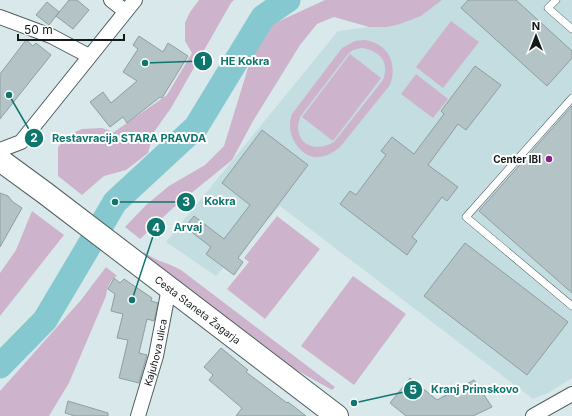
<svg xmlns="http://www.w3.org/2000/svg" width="572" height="416" viewBox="0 0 572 416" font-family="Inter,sans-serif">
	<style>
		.built { fill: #c3dde0 }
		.green { fill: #cdb4cc; fill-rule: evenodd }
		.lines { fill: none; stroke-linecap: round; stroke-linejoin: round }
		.river { stroke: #85c8d0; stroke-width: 25 }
		.building { fill: #b4c4c6; stroke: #8f9ea0 }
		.service-casing { stroke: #515f61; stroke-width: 8 }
		.minor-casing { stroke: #515f61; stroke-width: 16 }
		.primary-casing { stroke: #515f61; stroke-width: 24 }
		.service { stroke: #fff; stroke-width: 7 }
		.minor { stroke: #fff; stroke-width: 14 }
		.primary { stroke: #fff; stroke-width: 22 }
		.poi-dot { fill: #872088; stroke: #fff; stroke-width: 1.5 }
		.labels { text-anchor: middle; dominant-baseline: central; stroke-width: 4; stroke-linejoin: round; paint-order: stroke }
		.poi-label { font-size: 10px; font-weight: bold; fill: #141a1a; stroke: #fff; text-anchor: end }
		.street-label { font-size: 10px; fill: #141a1a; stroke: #fff }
		.leader { fill: none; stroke: #0f766e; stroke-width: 1.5 }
		.callout-dot { fill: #0f766e; stroke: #fff; stroke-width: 1.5 }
		.mark-label { font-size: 12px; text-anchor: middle; font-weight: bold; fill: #fff }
		.callout-label { font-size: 11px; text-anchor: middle; font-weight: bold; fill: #0f766e; stroke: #fff; stroke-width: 4; stroke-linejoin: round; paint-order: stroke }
	</style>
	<rect width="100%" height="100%" fill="#d9e9eb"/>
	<path class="built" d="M442 0H572V378L548 393 533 399 280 206 216 276 166 242 338 31 369 27H387L421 16Z"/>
	<path class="green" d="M199 0H234L231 3 171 108 154 132 148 153 126 170 104 176 82 195 58 176V147L68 135 82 129 102 128 114 132 167 95 192 53 185 41V23L190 12Z
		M325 0H442L421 16 400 24 387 27H369L334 17 317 24 300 45 253 121 232 160 173 208 140 239 125 227 146 205 169 186 205 165 224 146 256 42 267 29 275 23Z
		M451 21 479 42 443 88 416 67Z
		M364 40C388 43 398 63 390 85L340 147C334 152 326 157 317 157 301 157 289 138 290 124 290 121 291 117 292 114L342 48 355 41ZM361 48C379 50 390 61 383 80L334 142C319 151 298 148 298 126 298 123 300 120 300 117L349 53 353 50Z
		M350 54 381 78 333 141 302 117Z
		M416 74 448 99 433 118 401 94Z
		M32 211 64 235 0 316V273L16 250Z
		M277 216 320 249 265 319 227 289 249 262 244 258Z
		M144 252C157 262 167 262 181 270L335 387 332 390 293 368 143 254Z
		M106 267 117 276C110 279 107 288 106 296L69 383 49 416H0V391L81 300Z
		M353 276 406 314 354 385 301 346Z"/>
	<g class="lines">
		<path class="river" d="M0 366 45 320 115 202 196 127 263 17 288 0"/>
	</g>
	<path class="building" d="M69 0H77L89 10 73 29 56 16Z
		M468 0H516L572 51V58L547 86 461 8Z
		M47 2 59 12 49 25 36 15Z
		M139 36 163 52 168 43 188 56 162 98 160 97 127 123 123 117 110 127 90 102 103 92 111 103 137 81 123 72 138 49 133 45Z
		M26 40 33 46 36 43 51 55 0 119V74Z
		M475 66 501 85 466 130 458 124 428 165 458 187 447 201 442 197 412 237 417 241 407 255 340 204 350 191 356 195 386 155 381 151 392 137 414 154 444 114 441 111Z
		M572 106V293L479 211Z
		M262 130 308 165 238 258 243 262 234 275 206 254 211 247 185 227 194 216 224 239 250 205 222 183Z
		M0 193 8 196 13 202 22 208 0 247Z
		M465 243 568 322 527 375 424 296Z
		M114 278 120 283 124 279 152 298 151 301 158 303 154 321 147 319 139 353 147 355 139 383 119 378 128 340 117 338 123 314 111 311 115 294 108 289Z
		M221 348 248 370 246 372 287 403 288 402 306 416H236L242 408 209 380 213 375 204 367Z
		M410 378 437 400 474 380 492 407 473 416H406L390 403Z
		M68 401 108 413V416H75L65 413Z"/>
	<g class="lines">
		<defs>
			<path id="service" d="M556 0 548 8 572 29
				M572 98 466 217 572 306"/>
			<g id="minor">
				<path d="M111 0 125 11"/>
				<path d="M0 17 51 36 89 56"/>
				<path d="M0 150 21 142 135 0"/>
				<path id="s1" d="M138 416 156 356 169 288"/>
				<path d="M533 416 572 394"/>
			</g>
			<g id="primary">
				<path id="s2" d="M0 160 45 193 337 416"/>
			</g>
		</defs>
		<use href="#service" class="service-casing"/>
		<use href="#minor" class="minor-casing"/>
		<use href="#primary" class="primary-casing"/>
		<use href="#service" class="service"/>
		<use href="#minor" class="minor"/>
		<use href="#primary" class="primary"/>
	</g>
	<circle class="poi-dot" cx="549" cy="159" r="4"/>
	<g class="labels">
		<g class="poi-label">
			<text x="541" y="159">Center IBI</text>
		</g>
		<g class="street-label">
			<text stroke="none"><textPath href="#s2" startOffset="248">Cesta Staneta Žagarja</textPath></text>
			<text stroke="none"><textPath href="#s1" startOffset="66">Kajuhova ulica</textPath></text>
		</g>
	</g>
	<path class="leader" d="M145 63L203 61M9 95L34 138M115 202L186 202M132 300L156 227M354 403L413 390"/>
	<g class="callout-dot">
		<circle cx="145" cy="63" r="4"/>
		<circle cx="9" cy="95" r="4"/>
		<circle cx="115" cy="202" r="4"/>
		<circle cx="132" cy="300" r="4"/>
		<circle cx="354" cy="403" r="4"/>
		<circle cx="203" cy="61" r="10"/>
		<circle cx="34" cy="138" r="10"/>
		<circle cx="186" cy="202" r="10"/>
		<circle cx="156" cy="227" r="10"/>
		<circle cx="413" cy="390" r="10"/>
	</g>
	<g class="mark-label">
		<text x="203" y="65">1</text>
		<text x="34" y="142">2</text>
		<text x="186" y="206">3</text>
		<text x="156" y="232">4</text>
		<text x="413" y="394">5</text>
	</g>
	<g class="callout-label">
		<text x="245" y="65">HE Kokra</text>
		<text x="129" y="142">Restavracija STARA PRAVDA</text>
		<text x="220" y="205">Kokra</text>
		<text x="188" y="231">Arvaj</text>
		<text x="475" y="393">Kranj Primskovo</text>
	</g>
	<g transform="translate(536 36)" stroke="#ffffff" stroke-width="3" paint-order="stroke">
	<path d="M0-3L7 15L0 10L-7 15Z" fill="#141a1a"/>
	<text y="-6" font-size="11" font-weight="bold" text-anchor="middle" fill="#141a1a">N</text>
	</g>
	<path d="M18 34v6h106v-6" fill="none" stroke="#141a1a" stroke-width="2"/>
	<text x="24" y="34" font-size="12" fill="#141a1a" stroke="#ffffff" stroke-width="3" paint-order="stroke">50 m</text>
</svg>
